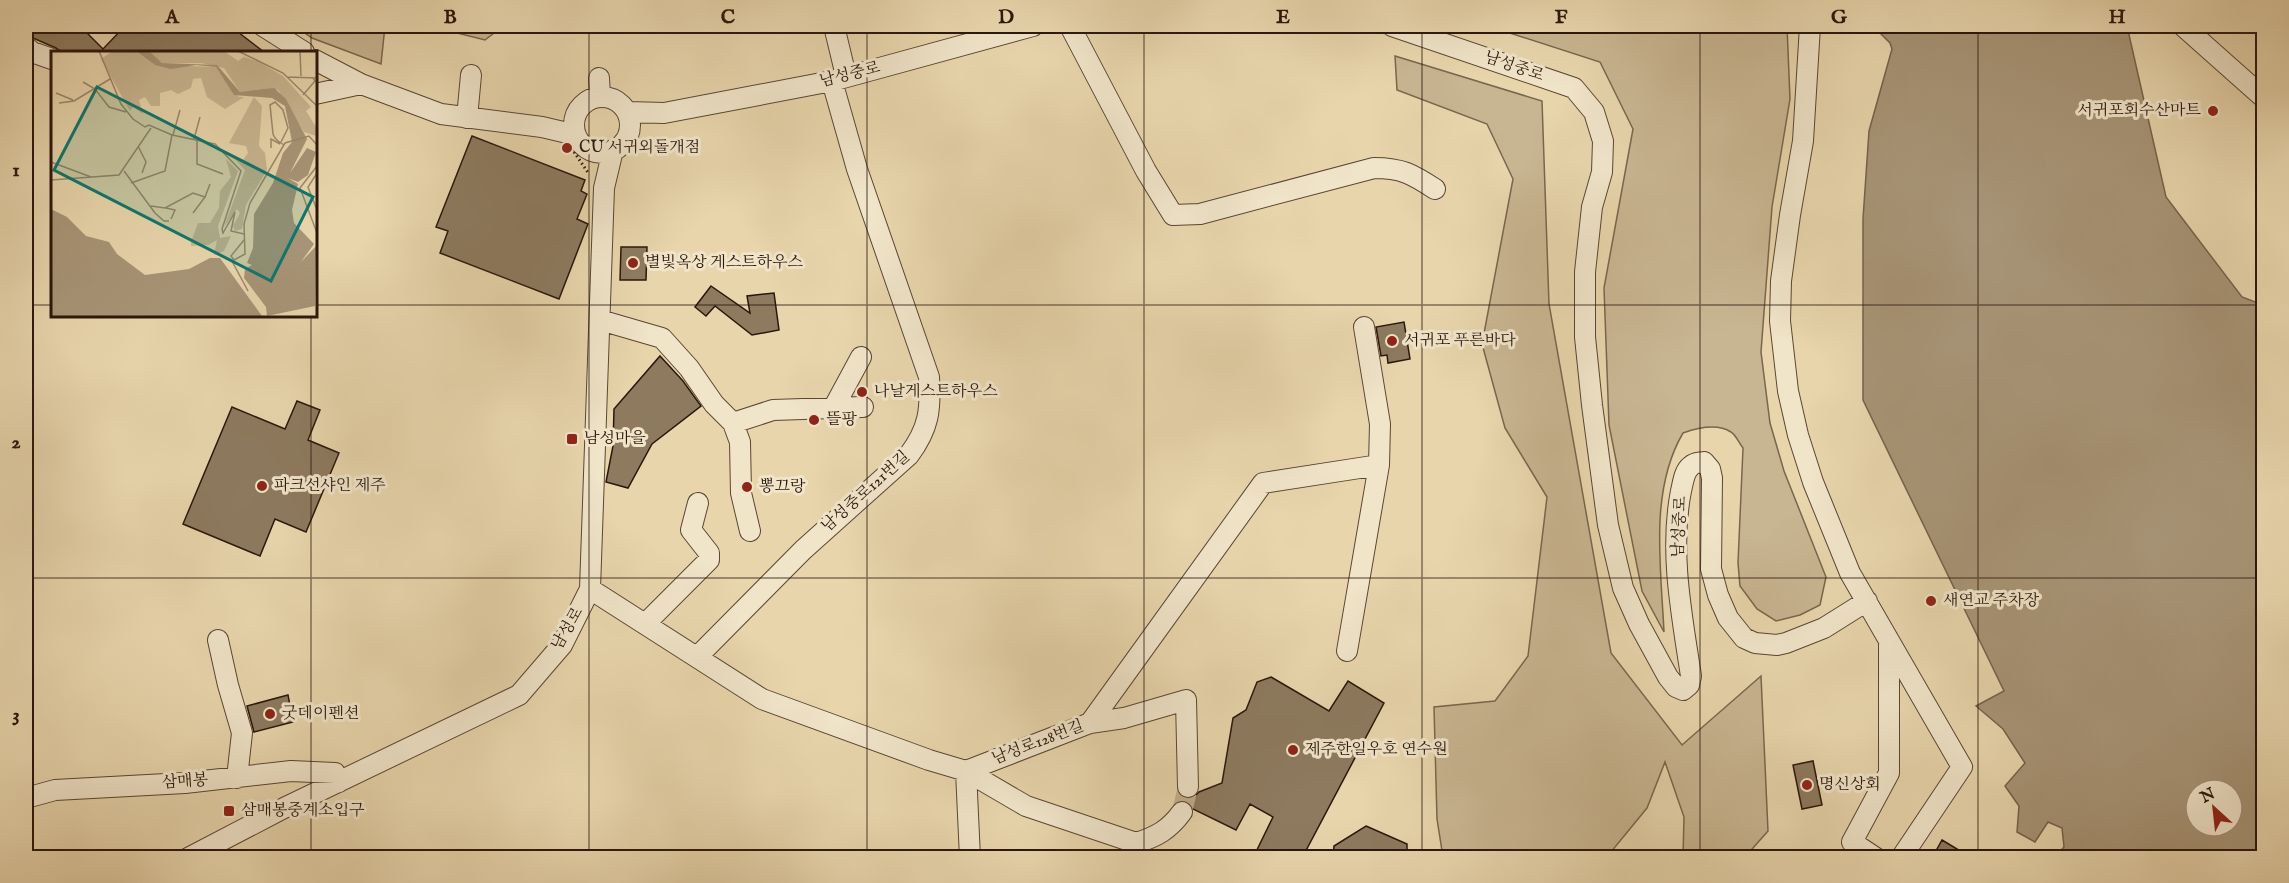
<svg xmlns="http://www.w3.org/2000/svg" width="2289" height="883" viewBox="0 0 2289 883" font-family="'IM FELL English','Noto Serif KR',serif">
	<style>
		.green { fill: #c8b591; stroke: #79664e; stroke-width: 1.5 }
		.water { fill: #a79476; stroke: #75624c; stroke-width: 1.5; fill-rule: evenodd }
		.building { fill: #8d7a5f; stroke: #2a170c; stroke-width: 1.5 }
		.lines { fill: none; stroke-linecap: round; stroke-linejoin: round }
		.minor-tunnel { stroke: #c2af8c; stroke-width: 20; stroke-dasharray: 20 10; stroke-linecap: butt }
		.minor-casing { stroke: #5a4634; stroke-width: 22 }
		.path { stroke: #2a170c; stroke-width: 3; stroke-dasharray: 1.5 3; stroke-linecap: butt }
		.minor { stroke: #f0e4c9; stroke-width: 20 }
		.grid { fill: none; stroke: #2a170c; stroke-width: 1.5; stroke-opacity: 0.55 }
		.poi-dot { fill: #8f2418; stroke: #f0e4c9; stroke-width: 2 }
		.labels { text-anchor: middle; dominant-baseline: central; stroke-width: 6; stroke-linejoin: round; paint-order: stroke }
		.street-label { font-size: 16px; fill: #2a170c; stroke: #f0e4c9 }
		.poi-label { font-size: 16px; fill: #2a170c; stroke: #f0e4c9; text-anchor: start }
		.inset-road { fill: none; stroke: #9c896c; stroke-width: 1.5 }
		.view { fill: #0f766e; fill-opacity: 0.15; stroke: #0f766e; stroke-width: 3 }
		.inset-edge { fill: none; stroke: #2a170c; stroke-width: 3 }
		.neatline { fill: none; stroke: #2a170c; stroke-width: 2 }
		.grid-label { font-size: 20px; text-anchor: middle; font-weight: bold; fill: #2a170c }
	</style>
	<rect width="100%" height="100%" fill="#e8d5ac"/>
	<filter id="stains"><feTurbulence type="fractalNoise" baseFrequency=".00333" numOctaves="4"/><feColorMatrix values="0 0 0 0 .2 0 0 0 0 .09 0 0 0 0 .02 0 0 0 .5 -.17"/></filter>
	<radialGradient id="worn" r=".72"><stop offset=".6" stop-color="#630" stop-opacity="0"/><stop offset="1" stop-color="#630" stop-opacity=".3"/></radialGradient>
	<path class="green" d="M295 26H385L381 64 312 38Z
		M429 26H503L485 40Z
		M1488 26H1787L1790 99 1772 207 1761 352 1770 423 1784 471 1826 577 1820 605 1800 615 1776 621 1757 609 1740 586 1738 563 1743 448C1739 443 1736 435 1731 432 1717 423 1697 428 1683 433 1649 491 1661 567 1664 632L1642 591 1609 425 1604 288 1633 129 1600 62Z
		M1395 56 1542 101 1549 304 1611 653 1682 745 1761 676 1768 831 1745 857H1683L1684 817 1665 762 1647 808 1611 852 1600 857H1443L1437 819 1434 707 1495 701 1528 656 1547 497 1505 428 1482 344 1513 179 1487 124 1397 90Z"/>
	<path class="water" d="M1873 26H2127L2166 197 2242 297 2263 305V857H2055L2064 847 2062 828 2048 822 2035 842 2017 832 2019 806 2005 786 2025 763 2003 729 1976 706 2004 691 1863 400V219L1869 131 1892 49 1890 43ZM2196 790H2232V826H2196Z"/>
	<path class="building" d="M26 26H80L103 49 125 26H230L264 52H62L56 48 26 35Z
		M472 136 585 180 581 191 587 194 577 219 588 224 559 299 440 253 448 231 436 227Z
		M621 247H647L646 280H620Z
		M711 286 750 313 747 296 774 293 779 330 752 335 715 306 706 316 695 307Z
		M1404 322 1410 359 1388 363 1387 355 1381 356 1376 327Z
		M660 356 683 381 701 406 652 444 628 488 606 482 613 446 614 409Z
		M297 401 320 410 308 440 339 453 306 532 275 519 260 556 183 524 232 407 285 429Z
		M1271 677 1329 711 1348 681 1384 703 1302 858H1253L1273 817 1250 804 1236 830 1193 809 1189 802 1176 801 1194 797 1199 792 1222 783 1233 718 1246 710 1257 682Z
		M288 695 293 722 254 732 247 706Z
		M1813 761 1822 805 1802 809 1793 765Z
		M1366 826 1407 844V858H1333L1334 846Z
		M1942 840 1972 858H1932Z"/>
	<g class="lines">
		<path class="minor-tunnel" d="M1182 812 1188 787"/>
		<defs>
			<path id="minor" d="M263 26 304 52
				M834 26 846 76
				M1070 26 1146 171 1173 215 1200 214 1374 168C1402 168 1412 174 1435 189
				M1392 26 1574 88 1594 112 1603 141 1602 172 1592 207 1585 272V337L1592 405 1608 525 1623 588 1639 624 1668 677 1676 687 1683 690 1689 685 1691 676C1682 616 1669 552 1681 491 1683 483 1684 471 1691 466 1695 462 1699 463 1704 462L1710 469 1712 478 1711 569 1718 595 1728 618 1744 638 1755 643 1777 645 1786 643 1824 628 1867 601
				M1810 26 1803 141 1790 215 1781 281 1780 321 1788 391 1798 435 1813 482 1850 573 1962 767 1901 858
				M2183 26 2264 98
				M26 47 32 52 52 59
				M315 60 361 84 441 114 542 127 576 135
				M599 78 600 97
				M315 94 361 84
				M574 125a28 28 0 1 1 56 0a28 28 0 1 1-56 0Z
				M628 112 664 113 832 81 1033 26
				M467 118 471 75
				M600 320 662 338 689 368 714 404 733 423 740 442 741 493 750 531
				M834 407 861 357
				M733 423 773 410 863 407
				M590 589 762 699 929 760 966 771 1026 806 1136 843C1156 837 1169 830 1182 812
				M645 624 709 560V553L691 530 698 503
				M218 640 228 685 242 733 237 778
				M1347 651 1379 465
				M697 657 803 550 909 455C929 428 931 410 929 377L857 169 832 81
				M1090 723 1124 718 1186 700 1188 787
				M966 771 1090 723 1263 483 1379 465 1380 424 1364 327
				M966 771 970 858
				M26 798 55 790 185 783 291 771 335 773 339 782
				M188 858 284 808 519 695 562 645 590 589 604 188 613 150
				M1876 858 1852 842 1889 773V642"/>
		</defs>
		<use href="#minor" class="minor-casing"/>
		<path class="path" d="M2217 26 2219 28
			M568 115 583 102
			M574 152 589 174"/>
		<use href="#minor" class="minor"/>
	</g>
	<path class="grid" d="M311 26V52M589 26V858M867 26V858M1144 26V858M1422 26V858M1700 26V858M1978 26V858M26 305H52M315 305H2264M311 315V858M26 578H2264"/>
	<g class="poi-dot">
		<circle cx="2213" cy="111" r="6"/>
		<circle cx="567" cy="148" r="6"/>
		<circle cx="633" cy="263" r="6"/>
		<circle cx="1392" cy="341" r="6"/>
		<circle cx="862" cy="392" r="6"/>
		<circle cx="814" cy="420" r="6"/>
		<rect x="566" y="433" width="12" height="12" rx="3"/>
		<circle cx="262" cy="486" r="6"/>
		<circle cx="747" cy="487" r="6"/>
		<circle cx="1931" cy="601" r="6"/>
		<circle cx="270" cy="714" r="6"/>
		<circle cx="1293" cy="750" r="6"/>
		<circle cx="1807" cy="785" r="6"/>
		<rect x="223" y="805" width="12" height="12" rx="3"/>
	</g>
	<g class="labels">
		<g class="street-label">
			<text transform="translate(1514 67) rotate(19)">남성중로</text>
			<text transform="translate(850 75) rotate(-14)">남성중로</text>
			<text transform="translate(866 492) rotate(-42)">남성중로121번길</text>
			<text transform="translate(1680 527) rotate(-87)">남성중로</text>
			<text transform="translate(568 629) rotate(-60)">남성로</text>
			<text transform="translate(1038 743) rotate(-21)">남성로128번길</text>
			<text transform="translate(185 782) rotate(-4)">삼매봉</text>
		</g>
		<g class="poi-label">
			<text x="2201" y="111" text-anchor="end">서귀포회수산마트</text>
			<text x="579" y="148">CU 서귀외돌개점</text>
			<text x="645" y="263">별빛옥상 게스트하우스</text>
			<text x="1404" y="341">서귀포 푸른바다</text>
			<text x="874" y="392">나날게스트하우스</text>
			<text x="826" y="420">뜰팡</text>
			<text x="584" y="439">남성마을</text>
			<text x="274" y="486">파크선샤인 제주</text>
			<text x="759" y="487">뽕끄랑</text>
			<text x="1943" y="601">새연교 주차장</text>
			<text x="282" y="714">굿데이펜션</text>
			<text x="1305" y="750">제주한일우호 연수원</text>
			<text x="1819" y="785">명신상회</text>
			<text x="241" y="811">삼매봉중계소입구</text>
		</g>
	</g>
	<g transform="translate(51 51)">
		<rect width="266" height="266" fill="#e8d5ac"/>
		<path d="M62 0H85L104 14 165 16 188 46H193L174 58 156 46 150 27 142 28 140 37 127 43 120 39 109 42V55H100L94 46 88 49 92 63 82 56 79 60 50 8ZM173 0 187 10 193 6 208 11 232 25 260 56 255 60 265 76V85L253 81 227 39 189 41 173 17 150 12H111L98 1ZM203 46 211 55 208 95 214 102 216 119 195 154 191 178 184 180 182 175 189 162 186 158 173 176 194 119 178 102 192 109 197 102 195 95 178 92ZM175 108 187 120 167 175 169 187 180 185 173 200 163 204 166 189 157 194 140 195V191L147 172H159L168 157 169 140 180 126Z" fill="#c8b591"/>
		<path d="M85 0H98L111 12 166 14 189 41 223 37 235 48 256 88 239 122 256 97 265 101 257 124 247 131 237 127 247 133 241 159 243 172 263 193 250 211 265 195 264 255 216 265 215 256 193 227 194 218 201 214 196 212 202 197 203 163 222 132 232 102 241 91 234 55 221 47 183 44 165 16 145 14 120 18 104 14ZM0 158 16 166 35 185 58 191 66 203 94 224 138 218 159 207H169L211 265H0Z" fill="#a79476"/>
		<path class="inset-road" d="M48 0 70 53 82 68 94 76 98 74 121 84 164 93 190 120 171 178 172 182 184 161 180 180 193 183M187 0 232 22 266 55M249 0 250 25M236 26 266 27M32 31 44 38 58 56 75 61M5 42 22 49M252 44 264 30 262 27M8 52 23 50 59 28M122 84 129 59M143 88 149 66M146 89V113L172 123M230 91 237 77 232 59 224 51 219 54 222 83 224 87 227 90 233 94M87 95 95 111 91 122M220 97V88L229 93M0 111 40 126M266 115 249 137 266 182M73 120 104 162 113 170H118M266 122 257 136 266 159M0 129 68 124 100 77M80 132 114 120 121 84M100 155 114 157 142 142 154 146 159 133M115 157 124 159 120 168M142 162 154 146M183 209 180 205 193 189M197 240 181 210 194 203 193 173 199 152 234 92 258 85 266 94"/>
		<path class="view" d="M46 36 262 146 220 230 3 119Z"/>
		<rect width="266" height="266" class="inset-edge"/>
	</g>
	<rect width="2289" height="883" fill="none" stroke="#e8d5ac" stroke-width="66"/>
	<g transform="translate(2214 808) rotate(333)"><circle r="28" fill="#f0e4c9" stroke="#a1927d" stroke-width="1.5"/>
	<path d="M0-4.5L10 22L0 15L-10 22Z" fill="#8f2418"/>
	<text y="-9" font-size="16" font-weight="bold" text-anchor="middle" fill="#2a170c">N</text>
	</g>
	<rect x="33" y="33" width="2223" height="817" class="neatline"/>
	<g class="grid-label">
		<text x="172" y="23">A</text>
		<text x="450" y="23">B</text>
		<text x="728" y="23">C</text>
		<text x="1006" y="23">D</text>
		<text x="1283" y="23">E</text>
		<text x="1561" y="23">F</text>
		<text x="1839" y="23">G</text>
		<text x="2117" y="23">H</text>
		<text x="16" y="176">1</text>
		<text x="16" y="448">2</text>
		<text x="16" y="721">3</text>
	</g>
	<rect width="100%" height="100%" filter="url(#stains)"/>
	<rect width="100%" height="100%" fill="url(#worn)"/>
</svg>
